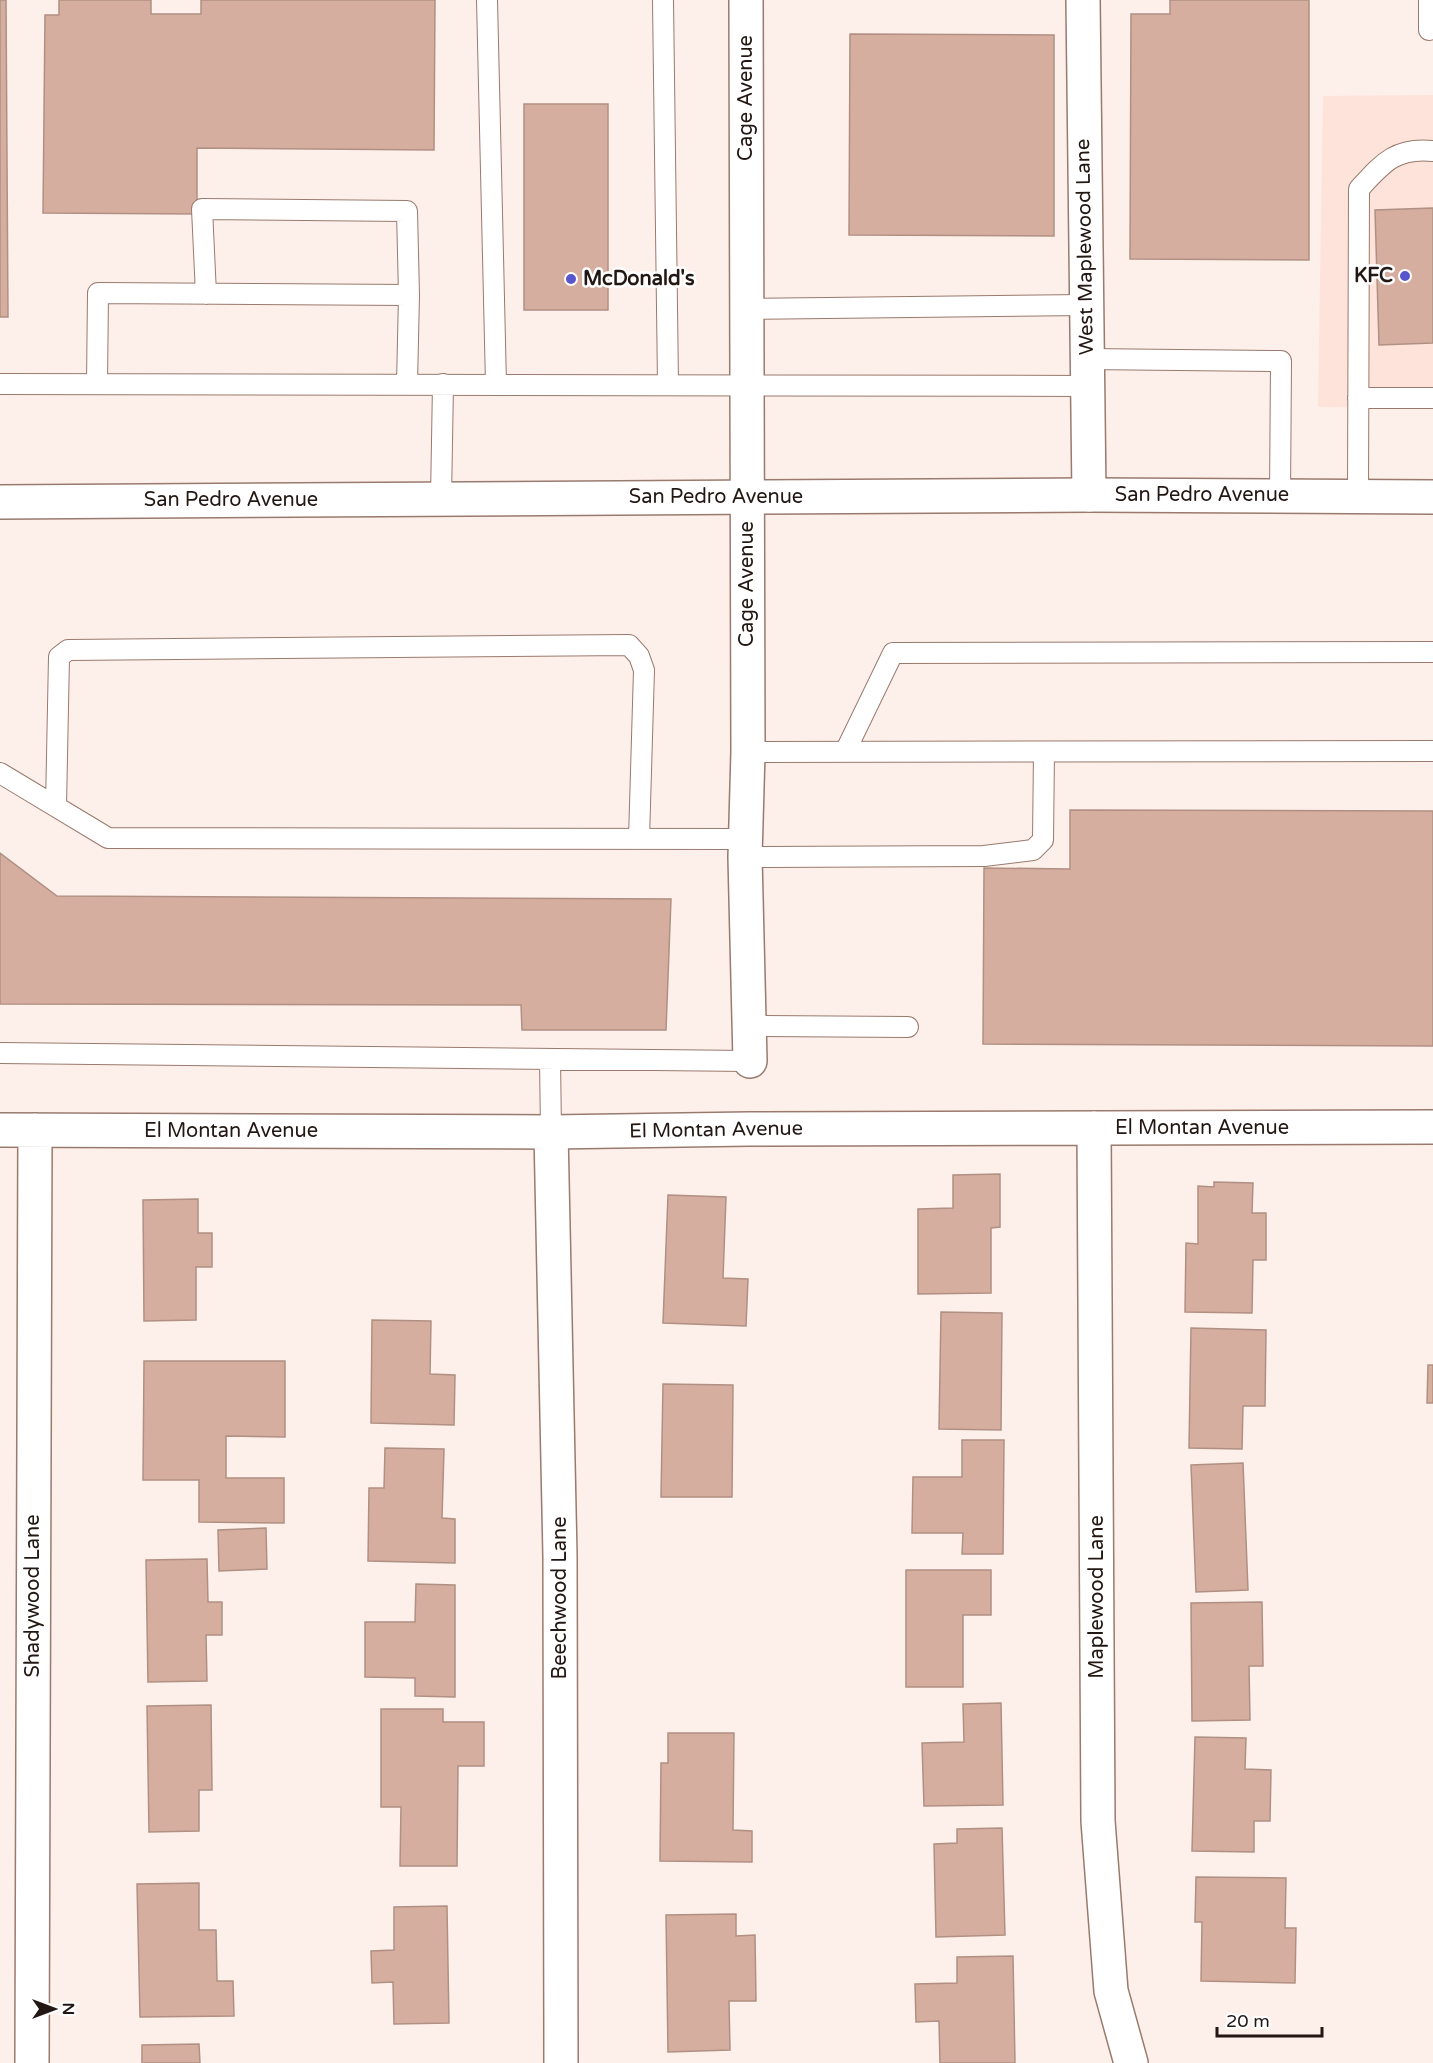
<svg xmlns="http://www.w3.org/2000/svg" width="1433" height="2063" viewBox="0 0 1433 2063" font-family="'Varela Round',sans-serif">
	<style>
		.built { fill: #fde3d9 }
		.building { fill: #d5ae9f; stroke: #b09083; stroke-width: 1.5 }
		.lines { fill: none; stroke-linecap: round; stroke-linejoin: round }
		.service-casing { stroke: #997a6e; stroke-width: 22 }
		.minor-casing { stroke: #997a6e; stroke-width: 36 }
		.primary-casing { stroke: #997a6e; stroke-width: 36 }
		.service { stroke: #fff; stroke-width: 20 }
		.minor { stroke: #fff; stroke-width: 33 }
		.primary { stroke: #fff; stroke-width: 33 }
		.poi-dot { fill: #5855cd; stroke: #fff; stroke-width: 2 }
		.labels { text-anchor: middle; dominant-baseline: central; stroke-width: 5; stroke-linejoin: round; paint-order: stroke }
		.street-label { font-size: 20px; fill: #221712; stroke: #fff }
		.poi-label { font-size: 20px; font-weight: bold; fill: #221712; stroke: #fff; text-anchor: end }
	</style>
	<rect width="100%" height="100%" fill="#fdefe9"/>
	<path class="built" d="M1433 95V408L1318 407 1323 96Z"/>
	<path class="building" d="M0 0H6L8 317H0Z
		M59 0H151V14H201V0H435L434 150 197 148V214L43 213 45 15H59Z
		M1170 0H1309V260L1130 259 1131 14H1170Z
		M850 34 1054 35V236L849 235Z
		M524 104H608V310H524Z
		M1433 208V343L1379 345 1375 210Z
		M1070 810 1433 811V1046L983 1044 984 868 1070 869Z
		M0 853 57 896 671 899 666 1030H522L521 1005 0 1004Z
		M1000 1174V1227L991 1228V1293L918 1294V1209L953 1208V1175Z
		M1214 1182 1253 1183 1252 1213H1266V1260H1253L1252 1313 1185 1312 1186 1243 1198 1244V1186L1214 1187Z
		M668 1195 726 1197 723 1278 748 1279 746 1326 663 1323Z
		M198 1199V1233H212V1267H196V1320L144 1321 143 1200Z
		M941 1312 1002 1313 1001 1430 939 1429Z
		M372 1320 431 1321 430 1374 455 1375 454 1425 371 1423Z
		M1191 1328 1266 1330 1265 1406H1243L1242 1449 1189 1448Z
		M144 1361H285V1437L226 1436V1478H284V1523L199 1522V1480H143Z
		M1428 1365H1433V1403H1427Z
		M663 1384 733 1385 732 1497H661Z
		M962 1440H1004L1003 1554H962L963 1533H912L913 1477H962Z
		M385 1448 444 1449 442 1518 455 1519V1563L368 1561 369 1488H384Z
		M1243 1463 1248 1590 1196 1592 1191 1465Z
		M266 1528 267 1569 219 1571 218 1530Z
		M207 1559 208 1602H222V1635H206L207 1681 148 1682 146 1560Z
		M906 1570H991V1615H963V1687H906Z
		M416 1584 455 1585V1697L415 1696V1678L365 1677V1622H415Z
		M1262 1602 1263 1666H1249L1250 1720 1192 1721 1191 1603Z
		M1001 1703 1003 1805 924 1806 922 1743 964 1742 963 1704Z
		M211 1705 212 1790H199V1831L149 1832 147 1706Z
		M381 1709H443V1722H484V1766H458L457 1866H400L401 1807H381Z
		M668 1733H734L733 1830 752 1831V1862L660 1861 661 1763H668Z
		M1195 1737 1246 1738 1245 1769 1271 1770 1270 1821H1254V1852L1192 1851Z
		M1002 1828 1005 1935 936 1937 934 1844 957 1843V1829Z
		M1196 1877 1286 1878 1285 1928H1296L1295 1983 1201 1981 1202 1922H1195Z
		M199 1883V1930H216L217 1981H233L234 2016 140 2017 137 1884Z
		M447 1906 449 2023 394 2024 393 1982 372 1983 371 1951 394 1950V1907Z
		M736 1914V1936L755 1935 756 2001H729L730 2050 668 2052 666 1915Z
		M1013 1956 1015 2063H940L939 2021 916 2022 915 1984 957 1983V1957Z
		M199 2044 200 2063H142V2045Z"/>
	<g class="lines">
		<defs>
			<path id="service" d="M487 0 496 384
				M663 0 668 384
				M1429 0V30
				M746 309 1085 305
				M1086 359 1281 361 1280 496
				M0 384 1087 386
				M97 384 98 293 409 295 407 211 202 209 206 294
				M407 384 409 295
				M1358 398H1433
				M1358 496 1359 189C1382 164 1395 147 1433 151
				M441 499 443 384
				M748 752 1433 751
				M845 752 893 653 1433 652
				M0 773 108 838 745 839
				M56 806 59 657 68 650 629 645 639 656 644 670 639 839
				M745 857 984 856 1033 850 1043 840 1044 752
				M750 1026 908 1027
				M0 1053 750 1061
				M550 1059 551 1132"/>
			<path id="minor" d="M746 0 748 752 745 857 750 1061
				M1083 0 1089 495
				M1094 1128 1098 1821 1111 1991 1131 2063
				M0 1130 551 1132 749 1129 1433 1127
				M551 1132 560 1556 561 2063
				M32 2063 35 1130"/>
			<path id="primary" d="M0 502 1089 495 1433 497"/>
		</defs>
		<use href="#service" class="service-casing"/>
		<use href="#minor" class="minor-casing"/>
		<use href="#primary" class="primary-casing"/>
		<use href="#service" class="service"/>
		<use href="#minor" class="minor"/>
		<use href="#primary" class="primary"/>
	</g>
	<g class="poi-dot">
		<circle cx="1405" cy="276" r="6"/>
		<circle cx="571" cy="279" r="6"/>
	</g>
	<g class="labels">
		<g class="street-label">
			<text transform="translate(746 98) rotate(-90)">Cage Avenue</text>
			<text transform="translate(1085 247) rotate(-91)">West Maplewood Lane</text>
			<text x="1202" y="495">San Pedro Avenue</text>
			<text x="716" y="497">San Pedro Avenue</text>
			<text x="231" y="500">San Pedro Avenue</text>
			<text transform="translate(747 584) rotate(-90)">Cage Avenue</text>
			<text x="1202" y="1128">El Montan Avenue</text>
			<text transform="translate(716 1130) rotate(-1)">El Montan Avenue</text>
			<text x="231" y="1131">El Montan Avenue</text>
			<text transform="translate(33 1596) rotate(-90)">Shadywood Lane</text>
			<text transform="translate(1097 1597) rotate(-90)">Maplewood Lane</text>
			<text transform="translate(560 1598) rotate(-90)">Beechwood Lane</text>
		</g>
		<g class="poi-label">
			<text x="1393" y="276">KFC</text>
			<text x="583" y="279" text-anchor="start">McDonald's</text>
		</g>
	</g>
	<g transform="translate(54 2009) rotate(90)" stroke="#ffffff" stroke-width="4.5" paint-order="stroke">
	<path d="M0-4.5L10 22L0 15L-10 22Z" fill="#221712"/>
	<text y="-9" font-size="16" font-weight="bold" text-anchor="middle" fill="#221712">N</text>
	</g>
	<path d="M1217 2027v9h105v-9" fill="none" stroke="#221712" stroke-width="3"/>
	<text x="1226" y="2027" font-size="18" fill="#221712" stroke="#ffffff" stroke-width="4.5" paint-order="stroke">20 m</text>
</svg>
